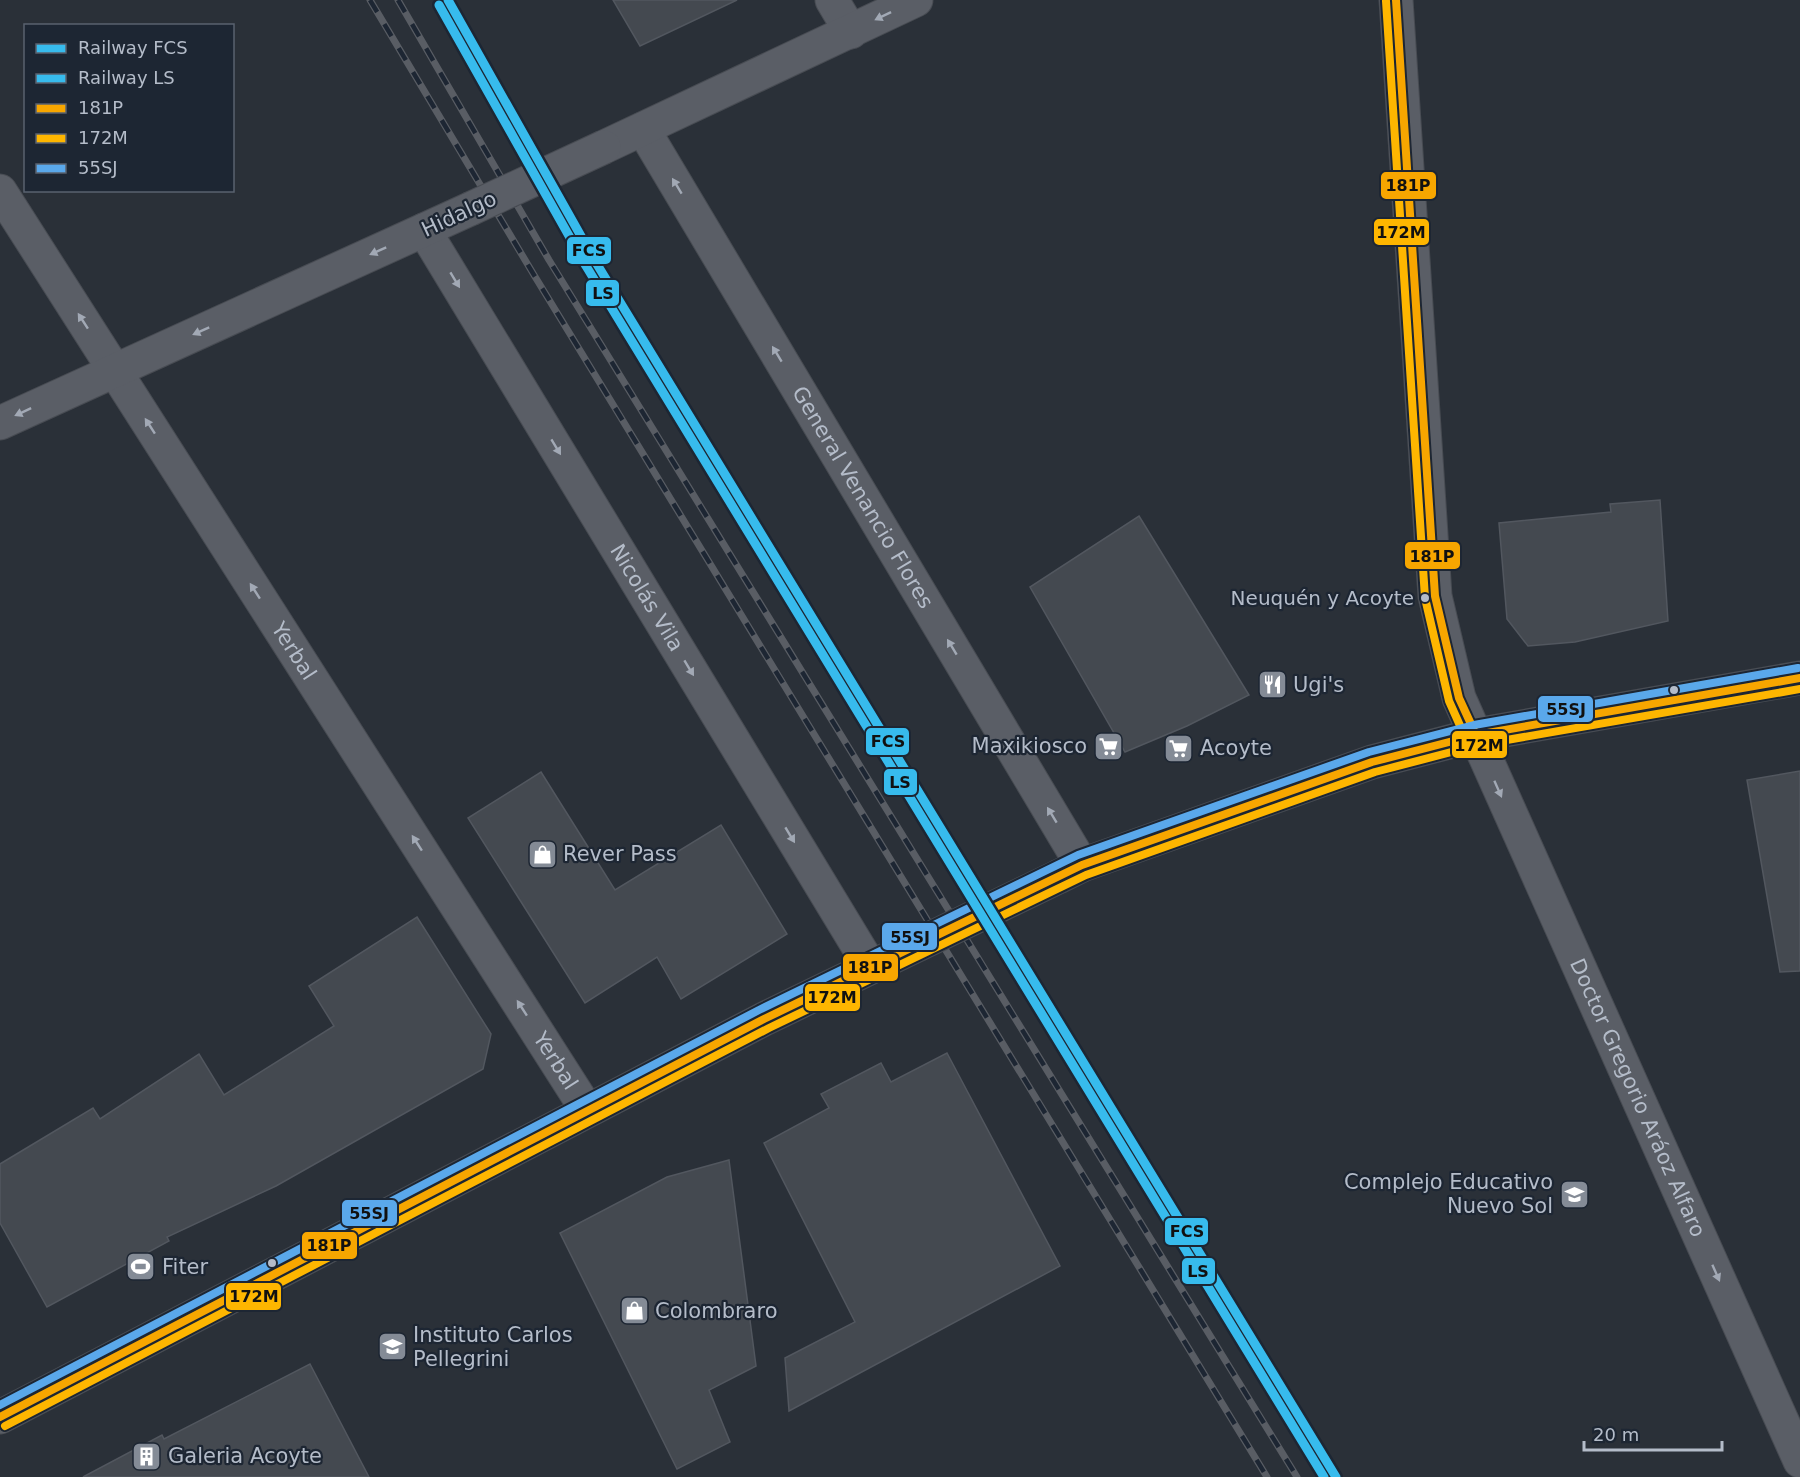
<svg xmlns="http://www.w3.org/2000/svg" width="1800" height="1477" viewBox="0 0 1800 1477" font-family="'DejaVu Sans',sans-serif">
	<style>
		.building { fill: #444950; stroke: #52575f; stroke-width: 1.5 }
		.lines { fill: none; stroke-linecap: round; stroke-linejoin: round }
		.street-casing { stroke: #484c53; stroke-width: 35 }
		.secondary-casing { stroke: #484c53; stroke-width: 35 }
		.street { stroke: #5a5e66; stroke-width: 33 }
		.secondary { stroke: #595d64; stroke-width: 33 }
		.rail-casing { stroke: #595d64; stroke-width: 7 }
		.rail { stroke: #1d2633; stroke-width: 4.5; stroke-dasharray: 14; stroke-linecap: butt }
		.street-bridge-casing { stroke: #484c53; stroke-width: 35; stroke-linecap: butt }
		.secondary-bridge-casing { stroke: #484c53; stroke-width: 35; stroke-linecap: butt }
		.street-bridge { stroke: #5a5e66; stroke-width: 33 }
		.secondary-bridge { stroke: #595d64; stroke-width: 33 }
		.bus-1-casing { stroke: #1d2633; stroke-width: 12 }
		.bus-2-casing { stroke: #1d2633; stroke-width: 12 }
		.bus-3-casing { stroke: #1d2633; stroke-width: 12 }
		.bus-1 { stroke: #f7a600; stroke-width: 8 }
		.bus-2 { stroke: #feb600; stroke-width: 8 }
		.bus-3 { stroke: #5aa8eb; stroke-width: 8 }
		.rail-1-casing { stroke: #1d2633; stroke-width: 14 }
		.rail-2-casing { stroke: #1d2633; stroke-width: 14 }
		.rail-1 { stroke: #37bbed; stroke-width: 9 }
		.rail-2 { stroke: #37bbed; stroke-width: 9 }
		.oneway { fill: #a2a9b5 }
		.bus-dot { fill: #b4bcc9; stroke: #1d2633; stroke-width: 2 }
		.labels { text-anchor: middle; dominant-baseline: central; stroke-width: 4.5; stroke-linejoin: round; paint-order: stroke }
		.bus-label { font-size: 20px; fill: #b4bcc9; stroke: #1d2633; text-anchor: end }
		.street-label { font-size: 21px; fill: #b4bcc9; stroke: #1d2633 }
		.poi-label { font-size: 21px; fill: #b4bcc9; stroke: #1d2633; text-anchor: start }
		.line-badge { stroke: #1d2633; stroke-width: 2 }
		.pale-badge-label { font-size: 16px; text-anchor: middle; font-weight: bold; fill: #111 }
	</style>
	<rect width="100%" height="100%" fill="#2a3038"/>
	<path class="building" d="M613 0H737L640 46Z
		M1660 500 1668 621 1575 642 1528 646 1507 619 1499 523 1611 512 1610 504Z
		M1139 516 1249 695 1187 726 1125 752 1030 587Z
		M1800 771V971L1780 972 1747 780Z
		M541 772 615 890 721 825 787 934 681 999 657 957 585 1003 468 818Z
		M417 917 491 1034 483 1069 276 1186 167 1237 169 1241 47 1307 0 1223V1164L93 1108 100 1119 199 1054 224 1095 334 1026 309 986Z
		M947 1053 1060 1266 789 1411 785 1358 855 1322 764 1143 829 1108 821 1094 881 1063 891 1082Z
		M729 1160 756 1366 709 1390 730 1442 677 1469 560 1233 667 1177Z
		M310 1364 369 1477H83L162 1435 164 1439Z"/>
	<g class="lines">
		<defs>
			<g id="street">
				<path d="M832 0 851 32"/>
				<path id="s1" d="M1396 0 1435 596 1459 698 1800 1461"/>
				<path id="s2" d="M643 129 1082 865"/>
				<path d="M604 147 916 0"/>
				<path id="s3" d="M0 191 587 1110"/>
				<path id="s4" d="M424 230 870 966"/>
				<path d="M0 423 470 209"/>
			</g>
			<path id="secondary" d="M1060 876 1082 865 1372 762 1476 735 1800 678
				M0 1417 764 1019 917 945"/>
		</defs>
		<use href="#street" class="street-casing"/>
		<use href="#secondary" class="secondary-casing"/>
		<use href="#street" class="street"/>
		<use href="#secondary" class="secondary"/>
		<defs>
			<path id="rail" d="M370 0 534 275 1267 1477
				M398 0 549 260 1297 1477"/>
		</defs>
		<use href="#rail" class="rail-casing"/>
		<use href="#rail" class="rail"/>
		<defs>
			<path id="street-bridge" d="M470 209 604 147"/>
			<path id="secondary-bridge" d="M917 945 1060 876"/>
		</defs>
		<use href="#street-bridge" class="street-bridge-casing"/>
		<use href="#secondary-bridge" class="secondary-bridge-casing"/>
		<use href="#street-bridge" class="street-bridge"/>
		<use href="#secondary-bridge" class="secondary-bridge"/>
		<defs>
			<path id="bus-1" d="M1396 0 1435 596 1459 698 1476 735
				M0 1417 764 1019 1082 865 1372 762 1476 735 1800 678"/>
			<path id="bus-2" d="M1386 1 1425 598 1449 701 1466 739
				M5 1426 769 1028 1086 875 1375 772 1478 745 1800 689"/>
			<path id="bus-3" d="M0 1405 759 1010 1078 855 1369 752 1474 725 1798 668"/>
		</defs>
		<use href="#bus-1" class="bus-1-casing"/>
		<use href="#bus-2" class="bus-2-casing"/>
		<use href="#bus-3" class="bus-3-casing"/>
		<use href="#bus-1" class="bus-1"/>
		<use href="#bus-2" class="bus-2"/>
		<use href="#bus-3" class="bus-3"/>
		<defs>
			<path id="rail-1" d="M448 0 595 261 1336 1477"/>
			<path id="rail-2" d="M439 5 586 266 1324 1477"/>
		</defs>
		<use href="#rail-1" class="rail-1-casing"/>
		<use href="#rail-2" class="rail-2-casing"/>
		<use href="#rail-1" class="rail-1"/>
		<use href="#rail-2" class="rail-2"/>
	</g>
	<defs><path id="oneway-solid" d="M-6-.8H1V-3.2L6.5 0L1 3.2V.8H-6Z" transform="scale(1.5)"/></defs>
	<g class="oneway">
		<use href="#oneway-solid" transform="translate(883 16) rotate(154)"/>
		<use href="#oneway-solid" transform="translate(677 186) rotate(-121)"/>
		<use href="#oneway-solid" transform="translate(378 251) rotate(156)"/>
		<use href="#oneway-solid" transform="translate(455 280) rotate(59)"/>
		<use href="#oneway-solid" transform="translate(83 321) rotate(-123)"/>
		<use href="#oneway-solid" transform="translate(201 331) rotate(156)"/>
		<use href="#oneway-solid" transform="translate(777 354) rotate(-121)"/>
		<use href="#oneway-solid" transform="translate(23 412) rotate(155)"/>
		<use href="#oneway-solid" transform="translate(150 426) rotate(-123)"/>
		<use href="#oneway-solid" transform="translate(556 447) rotate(59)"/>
		<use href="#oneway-solid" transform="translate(255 591) rotate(-123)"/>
		<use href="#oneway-solid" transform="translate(952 647) rotate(-121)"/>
		<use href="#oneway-solid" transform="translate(689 668) rotate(59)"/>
		<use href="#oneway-solid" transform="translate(1498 789) rotate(66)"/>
		<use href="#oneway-solid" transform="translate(1052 815) rotate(-121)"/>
		<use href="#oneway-solid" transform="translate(790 835) rotate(59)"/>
		<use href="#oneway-solid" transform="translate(417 843) rotate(-123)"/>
		<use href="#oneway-solid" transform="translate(522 1008) rotate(-123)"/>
		<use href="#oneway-solid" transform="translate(1716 1273) rotate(66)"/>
	</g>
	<defs>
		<symbol id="restaurant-square" viewBox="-11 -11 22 22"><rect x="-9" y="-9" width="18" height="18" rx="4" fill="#848b96" stroke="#1d2633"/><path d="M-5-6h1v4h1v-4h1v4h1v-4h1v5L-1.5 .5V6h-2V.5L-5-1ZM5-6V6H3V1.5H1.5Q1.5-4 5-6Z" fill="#fff"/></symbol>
		<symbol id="supermarket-square" viewBox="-11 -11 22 22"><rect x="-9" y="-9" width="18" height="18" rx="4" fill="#848b96" stroke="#1d2633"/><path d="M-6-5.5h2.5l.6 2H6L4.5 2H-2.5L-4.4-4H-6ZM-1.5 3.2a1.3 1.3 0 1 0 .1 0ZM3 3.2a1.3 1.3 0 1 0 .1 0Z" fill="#fff"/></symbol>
		<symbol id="shop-square" viewBox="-11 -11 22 22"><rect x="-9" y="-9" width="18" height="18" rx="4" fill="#848b96" stroke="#1d2633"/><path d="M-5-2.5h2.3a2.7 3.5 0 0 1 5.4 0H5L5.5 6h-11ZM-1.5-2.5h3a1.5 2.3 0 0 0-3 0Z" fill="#fff"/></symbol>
		<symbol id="school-square" viewBox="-11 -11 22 22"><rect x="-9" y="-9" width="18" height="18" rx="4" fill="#848b96" stroke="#1d2633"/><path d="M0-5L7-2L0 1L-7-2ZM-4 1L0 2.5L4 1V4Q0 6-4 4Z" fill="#fff"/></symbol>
		<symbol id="stadium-square" viewBox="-11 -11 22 22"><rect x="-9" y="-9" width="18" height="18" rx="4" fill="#848b96" stroke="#1d2633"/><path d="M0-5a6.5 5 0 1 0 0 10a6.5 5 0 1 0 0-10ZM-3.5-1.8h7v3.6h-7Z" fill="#fff"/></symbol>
		<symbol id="building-square" viewBox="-11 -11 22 22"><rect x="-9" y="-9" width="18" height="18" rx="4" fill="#848b96" stroke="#1d2633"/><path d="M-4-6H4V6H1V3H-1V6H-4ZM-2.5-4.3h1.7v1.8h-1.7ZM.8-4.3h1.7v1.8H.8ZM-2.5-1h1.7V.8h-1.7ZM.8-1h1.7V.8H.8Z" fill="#fff"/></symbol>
	</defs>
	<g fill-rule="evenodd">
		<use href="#restaurant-square" x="1256" y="668" width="33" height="33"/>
		<use href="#supermarket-square" x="1092" y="730" width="33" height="33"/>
		<use href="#supermarket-square" x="1162" y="732" width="33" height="33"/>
		<use href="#shop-square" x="526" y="838" width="33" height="33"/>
		<use href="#school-square" x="1558" y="1178" width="33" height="33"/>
		<use href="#stadium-square" x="124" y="1250" width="33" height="33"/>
		<use href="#shop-square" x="618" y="1294" width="33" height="33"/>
		<use href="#school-square" x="376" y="1330" width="33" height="33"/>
		<use href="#building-square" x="130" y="1440" width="33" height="33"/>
	</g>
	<g class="bus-dot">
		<circle cx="1425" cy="598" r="5"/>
		<circle cx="1674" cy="690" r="5"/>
		<circle cx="272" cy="1263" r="5"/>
	</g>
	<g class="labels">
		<g class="bus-label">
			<text x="1414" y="598">Neuquén y Acoyte</text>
		</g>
		<g class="street-label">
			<text transform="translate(459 214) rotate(-25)">Hidalgo</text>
			<text stroke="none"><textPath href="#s2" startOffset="429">General Venancio Flores</textPath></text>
			<text stroke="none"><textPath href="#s4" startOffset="430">Nicolás Vila</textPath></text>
			<text stroke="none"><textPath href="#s3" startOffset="546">Yerbal</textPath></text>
			<text stroke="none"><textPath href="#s3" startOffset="1032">Yerbal</textPath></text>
			<text stroke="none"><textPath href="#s1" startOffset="1140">Doctor Gregorio Aráoz Alfaro</textPath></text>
		</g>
		<g class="poi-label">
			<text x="1293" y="685">Ugi's</text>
			<text x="1087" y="746" text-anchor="end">Maxikiosco</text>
			<text x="1200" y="748">Acoyte</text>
			<text x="563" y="854">Rever Pass</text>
			<text x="1553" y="1182" text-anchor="end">Complejo Educativo<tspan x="1553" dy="24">Nuevo Sol</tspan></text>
			<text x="162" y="1267">Fiter</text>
			<text x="655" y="1311">Colombraro</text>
			<text x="413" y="1335">Instituto Carlos<tspan x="413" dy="24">Pellegrini</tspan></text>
			<text x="168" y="1456">Galeria Acoyte</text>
		</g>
	</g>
	<g class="line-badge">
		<rect x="1380" y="171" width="57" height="29" rx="6" fill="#f7a600"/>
		<rect x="1373" y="218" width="57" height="28" rx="6" fill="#feb600"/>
		<rect x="566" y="236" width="46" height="29" rx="6" fill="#37bbed"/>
		<rect x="585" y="279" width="35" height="28" rx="6" fill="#37bbed"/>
		<rect x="1404" y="541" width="57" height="29" rx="6" fill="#f7a600"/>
		<rect x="1537" y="695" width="57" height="28" rx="6" fill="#5aa8eb"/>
		<rect x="865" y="727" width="45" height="29" rx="6" fill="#37bbed"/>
		<rect x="1451" y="730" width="57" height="29" rx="6" fill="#feb600"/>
		<rect x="883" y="768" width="35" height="28" rx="6" fill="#37bbed"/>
		<rect x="881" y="922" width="57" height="29" rx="6" fill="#5aa8eb"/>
		<rect x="842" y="953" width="57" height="29" rx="6" fill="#f7a600"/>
		<rect x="804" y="983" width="57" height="29" rx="6" fill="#feb600"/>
		<rect x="341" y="1199" width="57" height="28" rx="6" fill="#5aa8eb"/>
		<rect x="1164" y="1217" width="45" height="29" rx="6" fill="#37bbed"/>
		<rect x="301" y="1231" width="57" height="29" rx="6" fill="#f7a600"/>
		<rect x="1181" y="1257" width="35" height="28" rx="6" fill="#37bbed"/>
		<rect x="225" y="1282" width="57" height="29" rx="6" fill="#feb600"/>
	</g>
	<g class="pale-badge-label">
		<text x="1408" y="191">181P</text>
		<text x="1401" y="238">172M</text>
		<text x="589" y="256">FCS</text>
		<text x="603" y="299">LS</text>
		<text x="1432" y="562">181P</text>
		<text x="1566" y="715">55SJ</text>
		<text x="888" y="747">FCS</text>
		<text x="1479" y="751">172M</text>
		<text x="900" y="788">LS</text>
		<text x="910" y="943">55SJ</text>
		<text x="870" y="973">181P</text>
		<text x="832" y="1003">172M</text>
		<text x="369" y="1219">55SJ</text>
		<text x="1187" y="1237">FCS</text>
		<text x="329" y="1251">181P</text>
		<text x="1198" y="1277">LS</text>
		<text x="254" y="1302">172M</text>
	</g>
	<rect x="24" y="24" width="210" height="168" fill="#1d2633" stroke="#59626f" stroke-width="1.5"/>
	<rect x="36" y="44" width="30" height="9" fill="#37bbed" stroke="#59626f" stroke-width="1.5"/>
	<text x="78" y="54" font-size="18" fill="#b4bcc9">Railway FCS</text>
	<rect x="36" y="74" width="30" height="9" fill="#37bbed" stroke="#59626f" stroke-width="1.5"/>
	<text x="78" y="84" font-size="18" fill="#b4bcc9">Railway LS</text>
	<rect x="36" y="104" width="30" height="9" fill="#f7a600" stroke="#59626f" stroke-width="1.5"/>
	<text x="78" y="114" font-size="18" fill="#b4bcc9">181P</text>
	<rect x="36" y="134" width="30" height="9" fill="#feb600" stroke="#59626f" stroke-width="1.5"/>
	<text x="78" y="144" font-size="18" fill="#b4bcc9">172M</text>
	<rect x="36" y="164" width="30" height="9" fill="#5aa8eb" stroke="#59626f" stroke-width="1.5"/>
	<text x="78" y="174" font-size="18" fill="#b4bcc9">55SJ</text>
	<path d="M1584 1441v9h138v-9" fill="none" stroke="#b4bcc9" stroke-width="3"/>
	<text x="1593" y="1441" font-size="18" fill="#b4bcc9" stroke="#1d2633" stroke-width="4.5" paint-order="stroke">20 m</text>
</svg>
